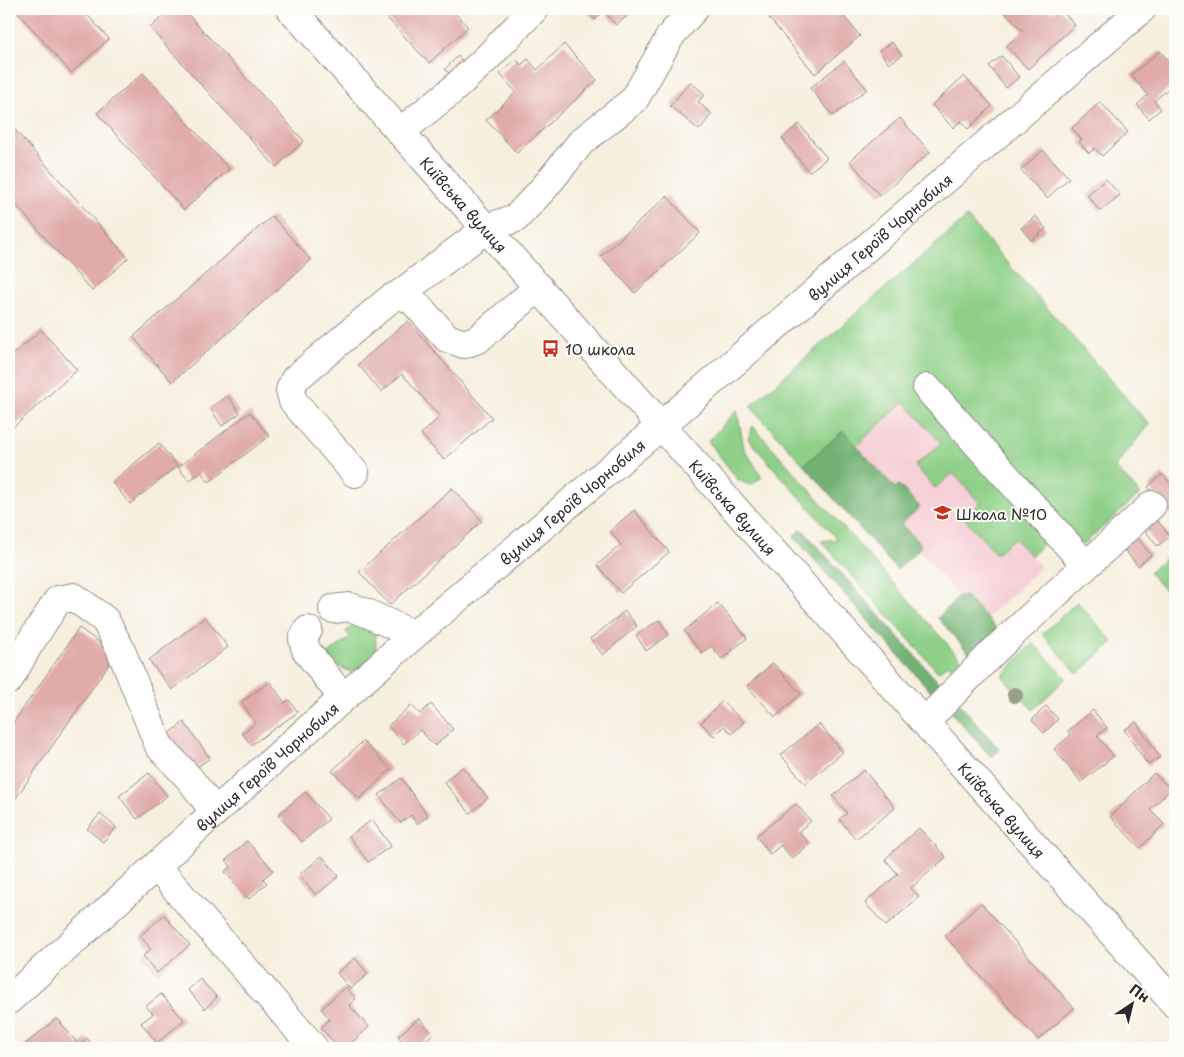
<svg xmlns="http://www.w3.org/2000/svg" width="1184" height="1057" viewBox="0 0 1184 1057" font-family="'Playpen Sans',sans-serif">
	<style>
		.built { fill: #f6cfd7 }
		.green { fill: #8ed088; stroke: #5c7e5a }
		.forest { fill: #72b274; stroke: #4e6e50 }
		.building { fill: #e0aba9 }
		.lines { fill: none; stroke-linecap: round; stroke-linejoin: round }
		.minor-casing { stroke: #918d84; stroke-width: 30 }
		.minor { stroke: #fff; stroke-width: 28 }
		.tree { fill: #979f8b }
		.labels { text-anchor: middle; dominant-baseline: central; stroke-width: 4; stroke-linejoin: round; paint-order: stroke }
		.street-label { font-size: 15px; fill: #2b2b2b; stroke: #fdfcf7 }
		.poi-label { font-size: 15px; fill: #2b2b2b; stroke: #fdfcf7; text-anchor: start }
	</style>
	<rect width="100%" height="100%" fill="#fdfcf7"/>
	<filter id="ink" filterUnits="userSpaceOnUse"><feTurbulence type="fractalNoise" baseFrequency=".02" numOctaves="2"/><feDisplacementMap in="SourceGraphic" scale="10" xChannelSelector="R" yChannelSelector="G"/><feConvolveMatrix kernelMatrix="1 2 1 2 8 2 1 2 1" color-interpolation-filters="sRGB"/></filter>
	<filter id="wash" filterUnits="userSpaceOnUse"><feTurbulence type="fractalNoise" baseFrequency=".0096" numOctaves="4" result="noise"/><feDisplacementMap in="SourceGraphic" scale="20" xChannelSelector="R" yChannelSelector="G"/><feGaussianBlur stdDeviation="1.12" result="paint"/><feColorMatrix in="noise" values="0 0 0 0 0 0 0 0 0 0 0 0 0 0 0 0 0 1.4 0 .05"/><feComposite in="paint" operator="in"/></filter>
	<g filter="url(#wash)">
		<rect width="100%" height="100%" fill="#f7efde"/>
		<path class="built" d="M904 402 941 443 915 466 935 488 953 472 981 503 964 518 996 553 1014 537 1041 567 986 619 966 596H958L918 550 921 545 901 524 920 507 899 485 895 489 856 446Z"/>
		<path class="green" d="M967 217 1149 424 1115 467 1140 494 1083 545 1056 531 1031 556 1014 538 996 554 964 518 980 503 953 473 935 488 915 466 941 443 904 402 856 446 843 431 804 465 750 406Z
			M737 410 744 448 762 477 751 485 739 481 708 441Z
			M753 426 965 664 956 673 948 664 938 672 821 541 837 539 748 439Z
			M1175 549V601L1149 573Z
			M1077 602 1113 642 1078 674 1042 634Z
			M358 623 374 629C379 652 374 663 351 672L338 666 327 655 350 637 346 631Z
			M1033 643 1066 678 1033 710 1002 676Z"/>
		<path class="forest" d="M843 431 895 488 899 485 920 507 901 524 921 545 918 550 897 570 804 465Z
			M802 529 941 685 932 693 793 536Z
			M958 596H966L1001 633 973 658 938 618Z
			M960 704 1000 750 991 757 951 712Z"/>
		<g id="blocks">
			<path class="building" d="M15 9H82L109 39 71 73Z
				M171 9H183L304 141 276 167 150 28Z
				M379 9H451L468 27 429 63Z
				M585 9H636L616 25 604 11 595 20Z
				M781 9H838L860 36 815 74 769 18Z
				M1002 9H1049L1052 12 1056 9H1060L1075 25 1028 69 1006 46 1023 31Z
				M892 42 902 55 889 64 879 51Z
				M564 44 597 80 517 153 486 120 516 92 500 74 516 59 521 65 528 59 537 70Z
				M1160 51 1175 69V83L1154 101 1161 109 1149 119 1137 105 1148 95 1131 75Z
				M458 56 469 68 456 81 445 69Z
				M1002 56 1019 77 1006 88 989 66Z
				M844 61 867 89 833 116 810 88Z
				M143 73 229 169 184 210 97 113Z
				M964 76 992 106 968 129 961 121 953 128 932 105Z
				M690 82 705 94 698 102 712 114 699 130 670 106Z
				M1100 102 1128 132 1102 156 1095 148 1089 153 1079 142 1082 140 1072 128Z
				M900 118 930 152 880 196 850 161Z
				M9 123 128 258 92 291 9 197Z
				M799 124 827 158 809 172 782 138Z
				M1043 150 1069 178 1047 198 1021 170Z
				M1106 179 1120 195 1100 211 1087 195Z
				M667 196 700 233 635 293 601 256Z
				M272 216 311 260 172 382 133 337Z
				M1036 216 1046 229 1031 240 1021 228Z
				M408 321 492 418 444 460 421 434 440 417 402 374 381 392 358 364Z
				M41 330 77 370 9 431V358Z
				M228 396 240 413 222 426 210 408Z
				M250 412 269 436 209 482 201 472 189 481 178 467Z
				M159 443 177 466 130 504 112 482Z
				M1162 474 1175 488V517L1148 487Z
				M452 488 482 521 390 605 359 572Z
				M634 510 669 552 621 593 597 565 621 545 610 531Z
				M1158 521 1170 537 1157 546 1145 530Z
				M1133 532 1151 555 1138 566 1119 543Z
				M718 603 747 638 722 659 711 646 702 653 684 631Z
				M625 611 637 626 603 655 590 639Z
				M205 617 228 647 172 690 149 660Z
				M659 620 669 635 646 651 636 635Z
				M79 628 116 654 9 808V729Z
				M773 663 801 694 775 717 747 686Z
				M270 682 285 703 289 700 298 712 251 745 242 733 256 723 241 702Z
				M722 701 744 722 732 734 724 726 714 736 701 723Z
				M431 704 453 729 435 746 420 730 404 744 388 726 411 705 420 714Z
				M1046 706 1058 719 1044 733 1032 720Z
				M1093 710 1107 728 1097 736 1114 756 1081 782 1054 749 1071 735 1068 731Z
				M184 722 210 758 192 771 166 736Z
				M1136 722 1160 757 1148 765 1124 730Z
				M819 724 843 752 805 784 781 755Z
				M363 741 391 769 360 799 332 771Z
				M462 767 488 798 470 813 444 782Z
				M864 770 895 808 856 839 839 819 847 813 833 796Z
				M149 773 167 796 137 819 119 796Z
				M1154 773 1171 789 1150 810 1164 824 1140 848 1110 817Z
				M401 778 428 816 417 824 411 815 400 823 379 795Z
				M305 792 329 819 302 842 278 815Z
				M796 804 811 821 799 831 809 844 792 859 781 845 770 854 756 836Z
				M100 814 116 827 103 842 87 829Z
				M372 820 391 846 368 862 349 836Z
				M919 828 946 857 911 888 919 897 886 926 865 903 898 874 885 859Z
				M247 841 273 870 263 879 267 883 249 899 225 872 231 866 226 860Z
				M322 856 339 876 316 895 299 875Z
				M981 903 1074 1008 1038 1040 945 936Z
				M164 915 190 945 157 973 143 956 151 949 140 936Z
				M355 958 368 974 350 989 337 973Z
				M200 979 217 997 205 1009 188 990Z
				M345 987 356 999 349 1005 369 1027 346 1048H339L321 1028 330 1019 321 1009Z
				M161 994 184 1020 157 1043 141 1023 153 1014 146 1006Z
				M57 1018 79 1045 87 1038 95 1048H21Z
				M419 1018 433 1034 416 1048H409L398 1036Z"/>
		</g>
	</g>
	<g filter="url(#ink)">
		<use href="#blocks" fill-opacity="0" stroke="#918d84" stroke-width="1"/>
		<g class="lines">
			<defs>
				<g id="minor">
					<path id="s1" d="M291 9 1175 1004"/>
					<path d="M401 131 450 92 487 58 534 9"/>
					<path d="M400 294 487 228 516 218 544 188 582 141 634 100 671 35 694 9"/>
					<path d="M927 388 1086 565"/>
					<path d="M355 473 293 401 290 390 295 379 390 299 400 294 413 301 447 338 464 344 478 339 539 287"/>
					<path d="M333 609 350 607 369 614 414 635"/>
					<path d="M308 630 303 639 306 650 343 698"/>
					<path d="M9 680 28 646 58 600 74 597 105 620 120 648 159 746 189 778 215 812"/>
					<path d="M925 722 995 650 1152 505"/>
					<path d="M156 866 314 1048"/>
					<path id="s2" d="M9 1000 215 812 414 635 662 425 1142 9"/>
				</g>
			</defs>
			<use href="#minor" class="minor-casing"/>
			<use href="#minor" class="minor"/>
		</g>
		<circle class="tree" cx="1015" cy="695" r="8"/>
	</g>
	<defs>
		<symbol id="bus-bare" viewBox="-9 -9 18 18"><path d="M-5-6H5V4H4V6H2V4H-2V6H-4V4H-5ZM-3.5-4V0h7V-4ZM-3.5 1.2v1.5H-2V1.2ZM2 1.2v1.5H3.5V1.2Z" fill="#c8321e" stroke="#fdfcf7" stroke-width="2.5" paint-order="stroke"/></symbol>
		<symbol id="school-bare" viewBox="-9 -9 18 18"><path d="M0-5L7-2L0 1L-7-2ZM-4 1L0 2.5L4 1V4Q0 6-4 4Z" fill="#c8321e" stroke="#fdfcf7" stroke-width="2.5" paint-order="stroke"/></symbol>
	</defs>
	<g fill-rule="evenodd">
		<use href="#bus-bare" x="538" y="336" width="25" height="25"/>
		<use href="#school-bare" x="930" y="500" width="25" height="25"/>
	</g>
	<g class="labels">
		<g class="street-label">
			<text stroke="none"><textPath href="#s1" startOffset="261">Київська вулиця</textPath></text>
			<text stroke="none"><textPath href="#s2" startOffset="1158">вулиця Героїв Чорнобиля</textPath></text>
			<text stroke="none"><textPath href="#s2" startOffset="752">вулиця Героїв Чорнобиля</textPath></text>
			<text stroke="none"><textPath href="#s1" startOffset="666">Київська вулиця</textPath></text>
			<text stroke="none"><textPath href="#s2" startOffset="348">вулиця Героїв Чорнобиля</textPath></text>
			<text stroke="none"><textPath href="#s1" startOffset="1071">Київська вулиця</textPath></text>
		</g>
		<g class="poi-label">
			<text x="565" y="348">10 школа</text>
			<text x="956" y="513">Школа №10</text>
		</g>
	</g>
	<rect width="1184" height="1057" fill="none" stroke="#fdfcf7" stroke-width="30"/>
	<g transform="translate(1132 1004) rotate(35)" stroke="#fdfcf7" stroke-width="4" paint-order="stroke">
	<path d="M0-4L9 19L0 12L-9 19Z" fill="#2b2b2b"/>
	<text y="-8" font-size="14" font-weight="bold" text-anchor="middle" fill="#2b2b2b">Пн</text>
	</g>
</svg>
